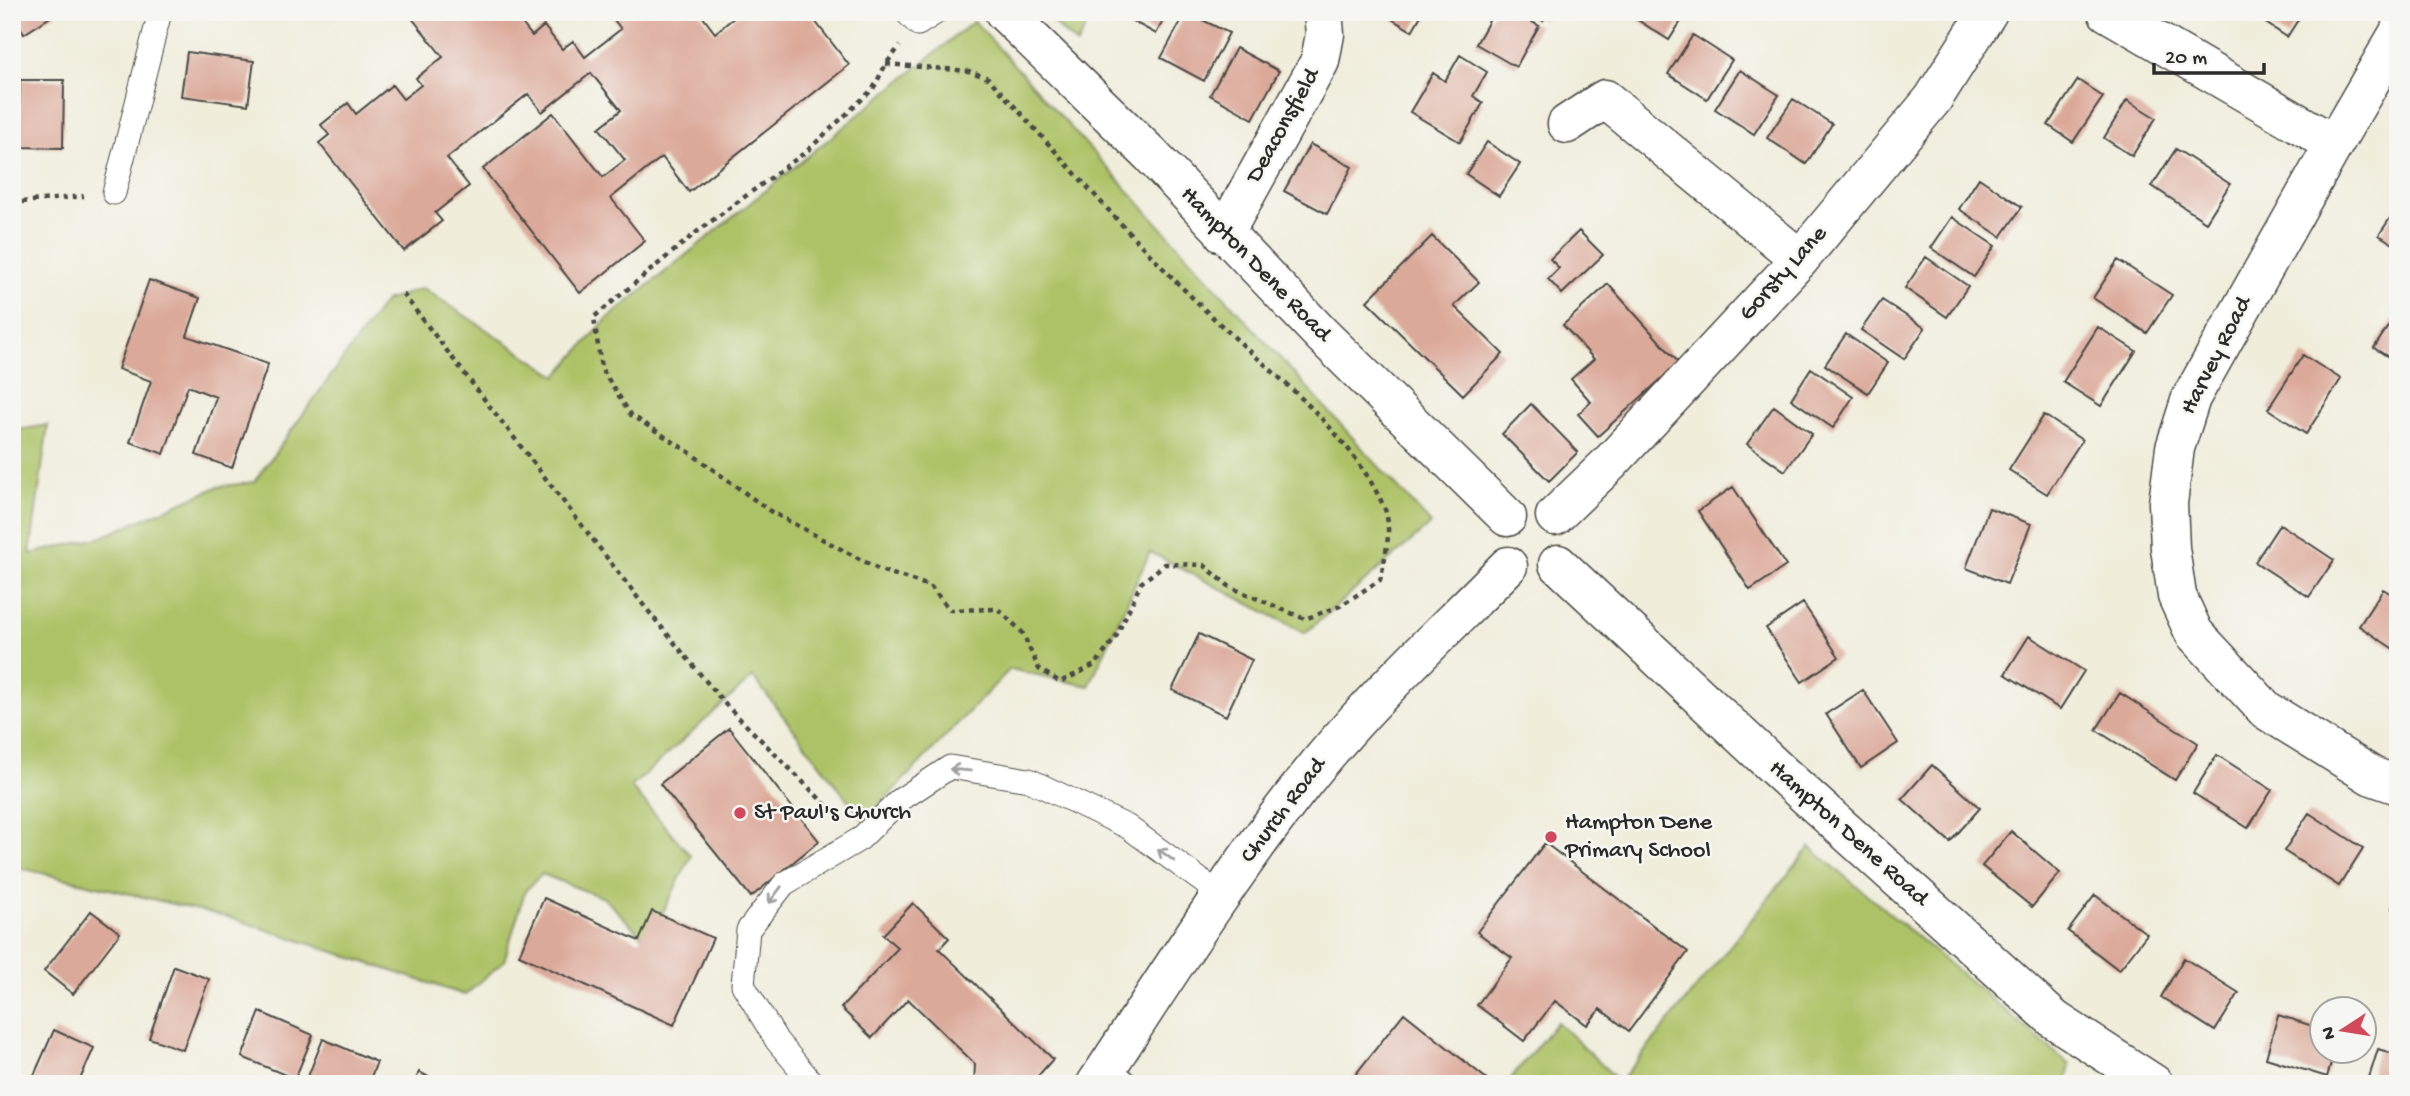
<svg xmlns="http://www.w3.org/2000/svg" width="2410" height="1096" viewBox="0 0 2410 1096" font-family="'Gochi Hand',sans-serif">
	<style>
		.green { fill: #adc266; stroke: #6c7648; stroke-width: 2 }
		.building { fill: #dba999 }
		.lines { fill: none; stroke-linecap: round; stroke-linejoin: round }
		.service-casing { stroke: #494845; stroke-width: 25 }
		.minor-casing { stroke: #494845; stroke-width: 41 }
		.tertiary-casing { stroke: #494845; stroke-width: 41 }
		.path { stroke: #494845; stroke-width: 4.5; stroke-dasharray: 5 5; stroke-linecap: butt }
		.service { stroke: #fff; stroke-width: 23 }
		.minor { stroke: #fff; stroke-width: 38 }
		.tertiary { stroke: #fff; stroke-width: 38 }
		.oneway { stroke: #a0a0a0 }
		.poi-dot { fill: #d1495b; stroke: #f6f6f2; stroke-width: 2.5 }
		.labels { text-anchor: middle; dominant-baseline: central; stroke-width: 5; stroke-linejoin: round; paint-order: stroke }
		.street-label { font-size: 24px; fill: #2b2b2b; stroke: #f6f6f2 }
		.poi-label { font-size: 24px; fill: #2b2b2b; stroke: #f6f6f2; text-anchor: start }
	</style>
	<rect width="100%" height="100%" fill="#f6f6f2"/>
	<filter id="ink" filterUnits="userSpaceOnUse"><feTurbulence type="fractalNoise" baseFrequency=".0143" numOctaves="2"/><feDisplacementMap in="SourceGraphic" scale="14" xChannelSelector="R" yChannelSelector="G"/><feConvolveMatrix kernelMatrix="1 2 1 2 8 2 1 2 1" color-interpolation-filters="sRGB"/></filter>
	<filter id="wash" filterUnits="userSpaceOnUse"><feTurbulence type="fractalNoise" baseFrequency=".00686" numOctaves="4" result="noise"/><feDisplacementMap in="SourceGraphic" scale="28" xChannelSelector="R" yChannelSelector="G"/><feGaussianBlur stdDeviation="1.57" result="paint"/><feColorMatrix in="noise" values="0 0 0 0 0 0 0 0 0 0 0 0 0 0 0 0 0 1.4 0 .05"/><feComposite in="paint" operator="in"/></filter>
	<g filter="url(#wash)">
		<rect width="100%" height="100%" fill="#f0eddb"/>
		<path class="green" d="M1042 12H1093L1077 45Z
			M974 21 1431 524 1305 633 1150 552 1089 686 1010 669 864 821 753 677 631 787 691 856 648 942 604 898 542 874 525 891 504 961 465 995 228 917 12 866V431L48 425 30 554 102 537 217 487 254 482 385 301 423 288 557 376 606 320Z
			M1810 847 2070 1065 2066 1084H1514L1510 1079 1557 1022 1620 1082Z"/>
		<g id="blocks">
			<path class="building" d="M12 12H58L24 34Z
				M418 12H513L532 36 544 26 562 49 573 41 585 57 621 29 608 12H699L715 33 741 12H808L849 65 689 192 662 157 611 198 645 241 580 293 483 169 553 113 603 177 625 160 599 128 621 110 591 73 542 112 528 94 447 158 469 186 435 213 442 221 404 251 319 143 329 135 321 125 348 103 356 114 392 85 403 99 421 85 416 78 443 57 412 18Z
				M1116 12H1168L1156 34Z
				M1186 12 1229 33 1204 81 1161 58Z
				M1380 12H1423L1412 31Z
				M1494 12H1514L1539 26 1516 67 1476 44Z
				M1528 12H1548L1543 21Z
				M1631 12H1687L1669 40 1630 15Z
				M2249 12H2303L2287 37Z
				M1693 35 1732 60 1707 99 1668 74Z
				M1236 48 1279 71 1253 119 1210 95Z
				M187 52 254 61 248 105 181 96Z
				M1460 55 1487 72 1473 96 1483 103 1460 142 1410 112 1433 73 1445 81Z
				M1740 70 1779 95 1754 134 1715 109Z
				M20 80H64L63 148 19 147Z
				M2078 80 2103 97 2073 142 2048 125Z
				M1793 99 1832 124 1806 164 1767 138Z
				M2127 100 2156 118 2132 156 2104 138Z
				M1487 142 1520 164 1499 196 1466 174Z
				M1310 144 1352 167 1327 214 1284 191Z
				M2176 149 2230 184 2206 222 2152 186Z
				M1979 178 2022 207 2001 237 1959 209Z
				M2398 206V247L2379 235Z
				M1952 217 1995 246 1974 277 1931 248Z
				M1579 231 1603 255 1562 294 1548 279 1559 268 1550 259Z
				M1432 236 1479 282 1454 306 1503 354 1463 395 1367 301Z
				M1926 257 1968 286 1947 317 1905 288Z
				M2118 260 2172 295 2147 333 2093 298Z
				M149 280 200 298 187 336 268 364 232 468 196 455 216 397 188 386 164 454 130 442 151 381 118 369Z
				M1608 284 1679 363 1598 436 1578 414 1591 402 1571 379 1594 359 1563 325Z
				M1882 300 1925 328 1904 359 1861 330Z
				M2398 311V363L2374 348Z
				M2098 327 2136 351 2101 406 2063 382Z
				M1846 334 1888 363 1868 393 1825 365Z
				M2303 355 2341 379 2306 434 2268 409Z
				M1811 368 1853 397 1833 428 1791 399Z
				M1531 404 1578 452 1549 481 1502 434Z
				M1774 406 1812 434 1785 471 1747 444Z
				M2044 415 2082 440 2047 494 2009 470Z
				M1733 487 1786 566 1750 590 1698 511Z
				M1989 508 2031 524 2007 584 1966 568Z
				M2280 524 2334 560 2309 597 2255 562Z
				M2383 589 2398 598V652L2359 626Z
				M1803 603 1839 657 1802 682 1766 628Z
				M1199 634 1252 660 1226 716 1172 690Z
				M2029 636 2084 671 2060 709 2005 674Z
				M1863 690 1898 743 1861 768 1826 714Z
				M2120 693 2198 743 2175 780 2096 730Z
				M729 728 819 841 751 897 660 784Z
				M2217 755 2272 790 2248 828 2193 793Z
				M1932 765 1980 808 1950 842 1902 799Z
				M2309 813 2363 848 2339 886 2284 851Z
				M2011 831 2060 873 2032 907 1982 866Z
				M1545 843 1688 952 1629 1031 1600 1009 1587 1025 1555 1001 1524 1041 1477 1005 1512 958 1477 932Z
				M2397 892H2398V910L2392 908Z
				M2095 895 2147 934 2119 970 2068 931Z
				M544 898 639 941 652 911 713 938 674 1025 519 955Z
				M913 903 949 938 939 949 1053 1059 1037 1077 1044 1084H974L975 1064 908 999 872 1038 841 1008 898 948 883 935Z
				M91 911 120 933 73 994 44 971Z
				M2184 958 2239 993 2215 1031 2161 997Z
				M174 966 209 979 183 1050 149 1038Z
				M260 1012 313 1035 295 1079 242 1057Z
				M1404 1013 1493 1084H1348Z
				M2278 1015 2322 1029V1050H2335L2327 1077 2266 1058Z
				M54 1030 94 1048 78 1084H30Z
				M323 1039 377 1062 368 1084H305Z
				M2378 1049 2398 1055V1084H2367Z
				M419 1072 442 1084H414Z"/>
		</g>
	</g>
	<g filter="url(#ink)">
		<use href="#blocks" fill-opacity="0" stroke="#494845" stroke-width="2"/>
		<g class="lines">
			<defs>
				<path id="service" d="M906 12 918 24 937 12
					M114 193 160 12
					M1107 1067 1127 1084
					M813 1084 777 1041 743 985 748 930 784 884 860 839 900 800 950 767 1029 780 1128 827 1221 895"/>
				<path id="minor" d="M2107 12 2334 144 2191 398 2175 448 2168 503 2170 548 2177 596 2194 633 2266 710 2372 776 2398 785
					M1567 124 1605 99 1800 259
					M2334 144 2398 34
					M1224 234 1320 61 1325 34 1323 12"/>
				<path id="tertiary" d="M1004 12 1150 154 1321 334 1507 517
					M1555 516 1610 463 1800 259 1933 99 1988 12
					M1558 564 1781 773 2055 1020 2154 1084
					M1096 1084C1163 983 1228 878 1304 782 1365 704 1438 637 1508 566"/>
			</defs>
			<use href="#service" class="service-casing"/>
			<use href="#minor" class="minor-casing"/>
			<use href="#tertiary" class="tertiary-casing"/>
			<path class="path" d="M886 64 969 71 988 78C1065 160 1139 249 1222 326 1280 380 1350 432 1384 507 1393 527 1385 559 1380 580L1340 606 1305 619 1230 587 1204 565 1165 564 1141 583 1116 637 1095 665 1060 682 1039 669 1022 632 998 609 950 610 930 586 880 570 770 511 689 452 631 415 601 368 594 317 698 231 807 151 873 89 886 64 900 46
				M12 203 84 196
				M403 294 645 607 724 703 838 817"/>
			<use href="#service" class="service"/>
			<use href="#minor" class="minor"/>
			<use href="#tertiary" class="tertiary"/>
		</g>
		<defs><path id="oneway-shaft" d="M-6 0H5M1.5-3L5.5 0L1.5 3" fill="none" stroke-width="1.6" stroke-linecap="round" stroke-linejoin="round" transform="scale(1.75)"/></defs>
		<g class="oneway">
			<use href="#oneway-shaft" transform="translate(960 770) rotate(-175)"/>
			<use href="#oneway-shaft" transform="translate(1166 855) rotate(-144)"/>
			<use href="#oneway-shaft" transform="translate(775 895) rotate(127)"/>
		</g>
	</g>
	<g class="poi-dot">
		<circle cx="740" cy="813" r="7"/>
		<circle cx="1551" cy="837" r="7"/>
	</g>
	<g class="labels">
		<g class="street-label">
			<text transform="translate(1284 126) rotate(-61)">Deaconsfield</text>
			<text transform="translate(1255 265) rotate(46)">Hampton Dene Road</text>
			<text transform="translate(1784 274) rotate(-48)">Gorsty Lane</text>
			<text transform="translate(2217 356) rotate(-63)">Harvey Road</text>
			<text transform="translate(1284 811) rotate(-53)">Church Road</text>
			<text transform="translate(1848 834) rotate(42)">Hampton Dene Road</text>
		</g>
		<g class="poi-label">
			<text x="754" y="813">St Paul's Church</text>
			<text x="1565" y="823">Hampton Dene<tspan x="1565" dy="28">Primary School</tspan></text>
		</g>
	</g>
	<rect width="2410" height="1096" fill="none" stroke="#f6f6f2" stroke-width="42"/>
	<g transform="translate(2343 1030) rotate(258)"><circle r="33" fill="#f6f6f2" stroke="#a5a5a2" stroke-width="2"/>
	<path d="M0-5L12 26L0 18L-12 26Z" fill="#d1495b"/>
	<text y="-10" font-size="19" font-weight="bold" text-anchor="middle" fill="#2b2b2b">N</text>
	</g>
	<path d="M2154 63v10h110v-10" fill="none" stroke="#2b2b2b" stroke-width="3.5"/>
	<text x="2165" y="63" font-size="21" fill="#2b2b2b" stroke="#f6f6f2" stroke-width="5" paint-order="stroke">20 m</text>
</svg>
